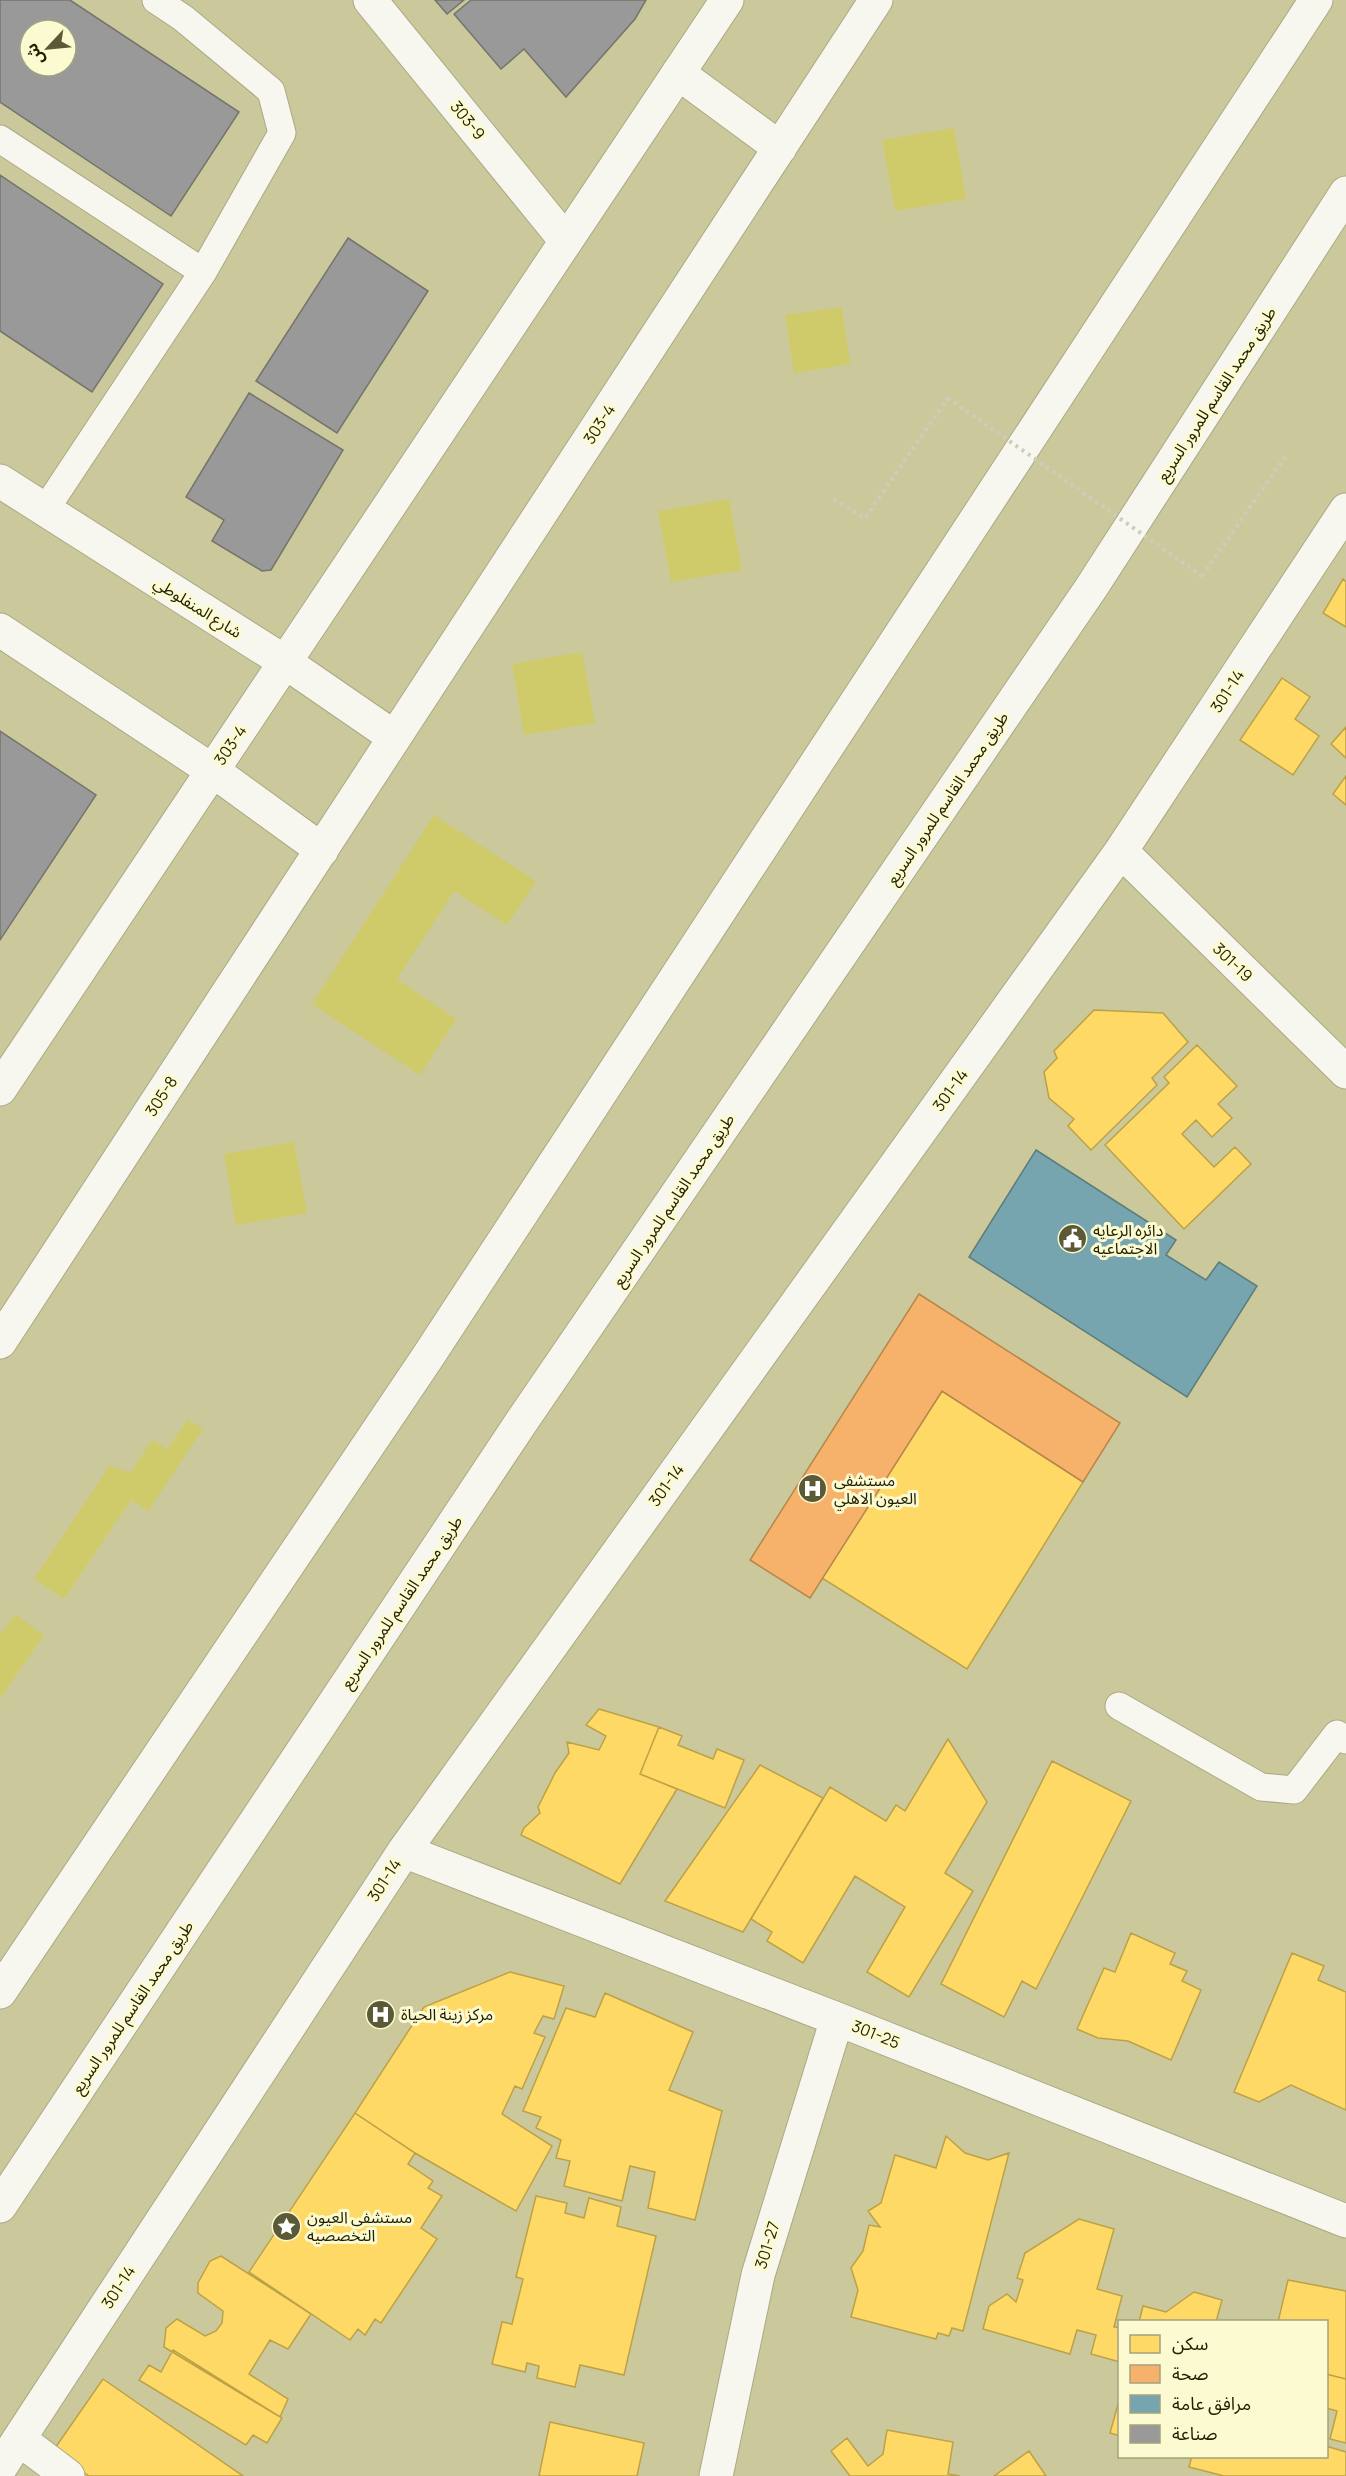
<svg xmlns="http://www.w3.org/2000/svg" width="1346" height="2476" viewBox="0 0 1346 2476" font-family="Manrope,'Noto Sans Arabic',sans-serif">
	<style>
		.green { fill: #d0cb6a }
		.homes { fill: #ffd966; stroke: #bca147; stroke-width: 1.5 }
		.health { fill: #f6b26b; stroke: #b6864b; stroke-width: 1.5 }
		.public { fill: #76a5af; stroke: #5c7d7a; stroke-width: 1.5 }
		.industry { fill: #999; stroke: #75746b; stroke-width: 1.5; fill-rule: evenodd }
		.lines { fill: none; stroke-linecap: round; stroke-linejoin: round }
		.service-casing { stroke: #aaa984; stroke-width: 29 }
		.minor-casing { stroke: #aaa984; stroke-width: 35 }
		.tertiary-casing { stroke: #aaa984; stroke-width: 35 }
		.motorway-casing { stroke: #aaa984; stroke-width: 35 }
		.path { stroke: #cdccbe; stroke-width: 4; stroke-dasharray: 3 4.5; stroke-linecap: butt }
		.service { stroke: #f7f7f0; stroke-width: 27 }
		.minor { stroke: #f7f7f0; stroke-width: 33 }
		.tertiary { stroke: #f7f7f0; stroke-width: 33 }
		.motorway { stroke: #f7f7f0; stroke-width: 33 }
		.path-bridge { stroke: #cdccbe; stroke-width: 4; stroke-dasharray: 3 4.5; stroke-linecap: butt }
		.labels { text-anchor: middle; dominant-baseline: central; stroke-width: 6; stroke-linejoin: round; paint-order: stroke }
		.street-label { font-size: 16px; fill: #211f00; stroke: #fbfad1 }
		.poi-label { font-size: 16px; fill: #211f00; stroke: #fbfad1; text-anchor: start }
	</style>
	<rect width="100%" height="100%" fill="#cbc99b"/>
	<path class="green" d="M954 128 966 199 895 211 882 140Z
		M842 307 850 364 794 373 785 315Z
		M729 499 742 570 671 582 658 511Z
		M582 652 595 723 524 735 512 664Z
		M434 815 536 881 507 925 454 891 397 979 456 1019 420 1075 312 1004Z
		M294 1142 307 1213 236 1225 224 1154Z
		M188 1419 203 1429 148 1511 131 1500 64 1599 34 1579 110 1465 130 1473 152 1440 167 1449Z
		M15 1614 44 1635 0 1699V1635Z"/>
	<path class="homes" d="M1343 579 1346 582V627L1323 613Z
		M1282 678 1310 697 1295 719 1319 736 1293 775 1240 740Z
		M1346 727V758L1331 744Z
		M1346 776V805L1333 794Z
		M1094 1010 1163 1013 1188 1042 1152 1078 1157 1085 1091 1150 1068 1126 1074 1119 1049 1098 1044 1072 1057 1058 1054 1051Z
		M1197 1045 1237 1086 1218 1104 1232 1118 1212 1137 1196 1120 1182 1134 1214 1167 1235 1147 1251 1164 1184 1229 1105 1145 1169 1083 1164 1077Z
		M942 1391 1083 1482 967 1669 822 1578Z
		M599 1709 659 1727 640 1774 677 1789 620 1884 521 1835 524 1828 540 1813 538 1807 555 1773 569 1753 567 1742 599 1750 606 1736 586 1725Z
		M659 1727 682 1736 678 1745 713 1759 717 1749 744 1760 725 1808 640 1774Z
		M948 1739 987 1802 945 1873 973 1891 909 1997 867 1972 905 1907 855 1876 803 1963 767 1941 772 1932 751 1919 830 1787 886 1821 896 1805 905 1811Z
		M1052 1761 1131 1801 1036 1989 1022 1981 1004 2017 941 1984Z
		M760 1765 823 1798 743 1932 665 1901Z
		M1131 1933 1175 1953 1170 1964 1187 1971 1182 1981 1201 1990 1171 2060 1128 2041 1098 2038 1077 2029 1104 1968 1115 1972Z
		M1292 1953 1324 1966 1318 1980 1346 1992V2110L1291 2085 1259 2102 1234 2092Z
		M510 1972 564 1986 554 2019 543 2016 534 2033 545 2037 522 2089 515 2086 502 2114 552 2146 516 2211 415 2153 355 2113 424 2007Z
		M605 1993 693 2032 669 2090 722 2111 695 2220 648 2208 655 2172 630 2166 622 2201 564 2186 570 2161 556 2158 561 2140 536 2128 541 2117 523 2111 566 2008 595 2017Z
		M355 2113 415 2153 408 2164 433 2181 428 2188 442 2196 421 2228 437 2239 381 2323 375 2319 365 2335 358 2329 350 2340 249 2272Z
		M946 2136 965 2153 988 2160 1009 2153 963 2331 952 2328 949 2336 938 2333 936 2339 851 2317 858 2290 851 2268 863 2251 869 2225 880 2227 868 2211 881 2203 895 2155 936 2168Z
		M536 2196 567 2203 565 2213 584 2218 589 2198 621 2207 617 2226 656 2236 624 2375 580 2365 575 2387 537 2378 539 2366 527 2363 525 2372 492 2364 502 2322 512 2324 523 2279 516 2277Z
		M1079 2219 1114 2229 1097 2289 1122 2296 1114 2327 1120 2328V2362L1091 2354 1096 2335 1077 2330 1070 2354 983 2329 989 2306 1007 2294 1016 2302 1023 2280 1017 2278 1025 2253Z
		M221 2256 311 2314 288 2349 270 2340 249 2374 288 2399 280 2417 164 2347 166 2328 177 2319 205 2336 216 2331 222 2323 223 2311 198 2293V2283L210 2261Z
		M1288 2280 1346 2291V2379L1326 2374V2322H1278Z
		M1194 2292 1222 2300 1216 2322H1139L1143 2306 1166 2312Z
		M173 2350 282 2418 267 2443 253 2435 246 2445 139 2380 149 2365 161 2372Z
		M1326 2374 1346 2379V2443L1330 2439 1337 2411 1326 2408Z
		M103 2379 243 2476H89L53 2451Z
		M1120 2397V2436L1110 2433Z
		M550 2422 644 2443 637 2476H539Z
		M887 2430 953 2442 948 2474 960 2476H850L831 2451 847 2438 868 2466 883 2454Z
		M1326 2446 1346 2452V2476H1224L1189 2467 1192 2456 1323 2457 1326 2456Z
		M1029 2451 1046 2476H994Z"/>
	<path class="health" d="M919 1294 1120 1423 1083 1482 942 1391 810 1598 750 1560Z"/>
	<path class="public" d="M1036 1150 1176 1240 1166 1255 1206 1280 1219 1262 1257 1286 1187 1397 969 1257Z"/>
	<path class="industry" d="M0 0H70L239 112 171 216 0 102ZM30 30H66V66H30Z
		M435 0H464L447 14Z
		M471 0H646L635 19 566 97 524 49 501 69 454 14Z
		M0 175 163 284 92 392 0 331Z
		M348 238 428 291 337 433 256 381Z
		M249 393 343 450 271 570 262 571 212 541 224 520 186 497Z
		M0 731 96 795 0 940Z"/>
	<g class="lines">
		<defs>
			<path id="service" d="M0 139 203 272
				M45 510 203 272 282 133 271 91 183 18 156 0
				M1119 1706 1261 1787 1294 1790 1337 1734 1346 1740"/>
			<path id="minor" d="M370 0 566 241
				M1121 851 1346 1072
				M404 1851 837 2019 1346 2221
				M19 2439 68 2476
				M0 2468 404 1851 1121 851 1346 510
				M716 2476 758 2275 837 2019"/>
			<path id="tertiary" d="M678 73 780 148
				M0 481 285 662 394 737
				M0 630 213 771 322 850
				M0 1089 727 0
				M0 1342 876 0"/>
			<path id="motorway" d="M0 1992 427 1358 1316 0
				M0 2206 522 1421 1091 588 1346 193"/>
		</defs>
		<use href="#service" class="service-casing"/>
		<use href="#minor" class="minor-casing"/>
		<use href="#tertiary" class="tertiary-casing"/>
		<use href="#motorway" class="motorway-casing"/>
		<path class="path" d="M834 499 865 518 948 398
			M1202 576 1285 457"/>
		<use href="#service" class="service"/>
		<use href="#minor" class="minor"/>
		<use href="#tertiary" class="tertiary"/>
		<use href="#motorway" class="motorway"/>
		<path class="path-bridge" d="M948 398 1202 576"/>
	</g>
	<defs>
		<symbol id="civic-disc" viewBox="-11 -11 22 22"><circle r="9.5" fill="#5c5a36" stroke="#fbfad1"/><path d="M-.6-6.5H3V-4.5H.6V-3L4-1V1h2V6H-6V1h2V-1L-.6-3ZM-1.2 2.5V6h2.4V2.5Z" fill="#fff"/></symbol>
		<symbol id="hospital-disc" viewBox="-11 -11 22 22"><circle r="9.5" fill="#5c5a36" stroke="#fbfad1"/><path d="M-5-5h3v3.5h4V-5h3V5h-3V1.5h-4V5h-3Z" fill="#fff"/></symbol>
		<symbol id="sight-disc" viewBox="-11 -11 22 22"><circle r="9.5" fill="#5c5a36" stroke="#fbfad1"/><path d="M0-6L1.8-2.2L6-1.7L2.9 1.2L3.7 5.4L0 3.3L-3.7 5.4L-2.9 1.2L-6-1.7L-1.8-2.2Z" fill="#fff"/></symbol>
	</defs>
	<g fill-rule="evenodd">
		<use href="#civic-disc" x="1056" y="1222" width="33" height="33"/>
		<use href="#hospital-disc" x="796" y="1472" width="33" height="33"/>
		<use href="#hospital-disc" x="364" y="1998" width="33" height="33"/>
		<use href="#sight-disc" x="270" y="2210" width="33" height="33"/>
	</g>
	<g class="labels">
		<g class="street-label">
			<text transform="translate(468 120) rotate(51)">303-9</text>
			<text transform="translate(1216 394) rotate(-57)">طريق محمد القاسم للمرور السريع</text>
			<text transform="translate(599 424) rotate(-57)">303-4</text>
			<text transform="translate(198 607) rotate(32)">شارع المنفلوطي</text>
			<text transform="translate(1227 691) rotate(-57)">301-14</text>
			<text transform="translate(230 745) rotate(-56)">303-4</text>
			<text transform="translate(947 798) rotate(-56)">طريق محمد القاسم للمرور السريع</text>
			<text transform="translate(1233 962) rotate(44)">301-19</text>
			<text transform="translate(950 1090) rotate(-54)">301-14</text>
			<text transform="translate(161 1096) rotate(-57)">305-8</text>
			<text transform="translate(673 1200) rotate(-56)">طريق محمد القاسم للمرور السريع</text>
			<text transform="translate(666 1485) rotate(-54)">301-14</text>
			<text transform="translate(401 1602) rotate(-56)">طريق محمد القاسم للمرور السريع</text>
			<text transform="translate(384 1880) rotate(-57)">301-14</text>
			<text transform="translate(132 2007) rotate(-56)">طريق محمد القاسم للمرور السريع</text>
			<text transform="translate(876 2034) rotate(22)">301-25</text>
			<text transform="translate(767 2245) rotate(-73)">301-27</text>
			<text transform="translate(118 2287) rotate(-57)">301-14</text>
		</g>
		<g class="poi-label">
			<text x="1093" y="1230">دائره الرعايه<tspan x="1093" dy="18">الاجتماعيه</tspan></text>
			<text x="834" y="1480">مستشفى<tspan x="834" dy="18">العيون الاهلي</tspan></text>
			<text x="401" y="2014">مركز زينة الحياة</text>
			<text x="307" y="2217">مستشفى العيون<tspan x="307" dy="18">التخصصيه</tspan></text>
		</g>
	</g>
	<rect x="1118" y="2320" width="210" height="138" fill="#fbfad1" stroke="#a4a27d" stroke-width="1.5"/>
	<rect x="1130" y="2335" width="30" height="18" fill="#ffd966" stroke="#a4a27d" stroke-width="1.5"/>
	<text x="1172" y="2350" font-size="18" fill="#211f00">سكن</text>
	<rect x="1130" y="2365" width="30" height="18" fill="#f6b26b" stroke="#a4a27d" stroke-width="1.5"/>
	<text x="1172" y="2380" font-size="18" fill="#211f00">صحة</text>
	<rect x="1130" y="2395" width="30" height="18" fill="#76a5af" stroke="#a4a27d" stroke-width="1.5"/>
	<text x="1172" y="2410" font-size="18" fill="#211f00">مرافق عامة</text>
	<rect x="1130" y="2425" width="30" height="18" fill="#999999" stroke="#a4a27d" stroke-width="1.5"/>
	<text x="1172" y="2440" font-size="18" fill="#211f00">صناعة</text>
	<g transform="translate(48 48) rotate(244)"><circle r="28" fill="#fbfad1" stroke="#a4a27d" stroke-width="1.5"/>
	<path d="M0-4.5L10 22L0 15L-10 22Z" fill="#5c5a36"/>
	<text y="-9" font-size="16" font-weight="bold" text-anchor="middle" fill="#211f00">ش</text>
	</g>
</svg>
